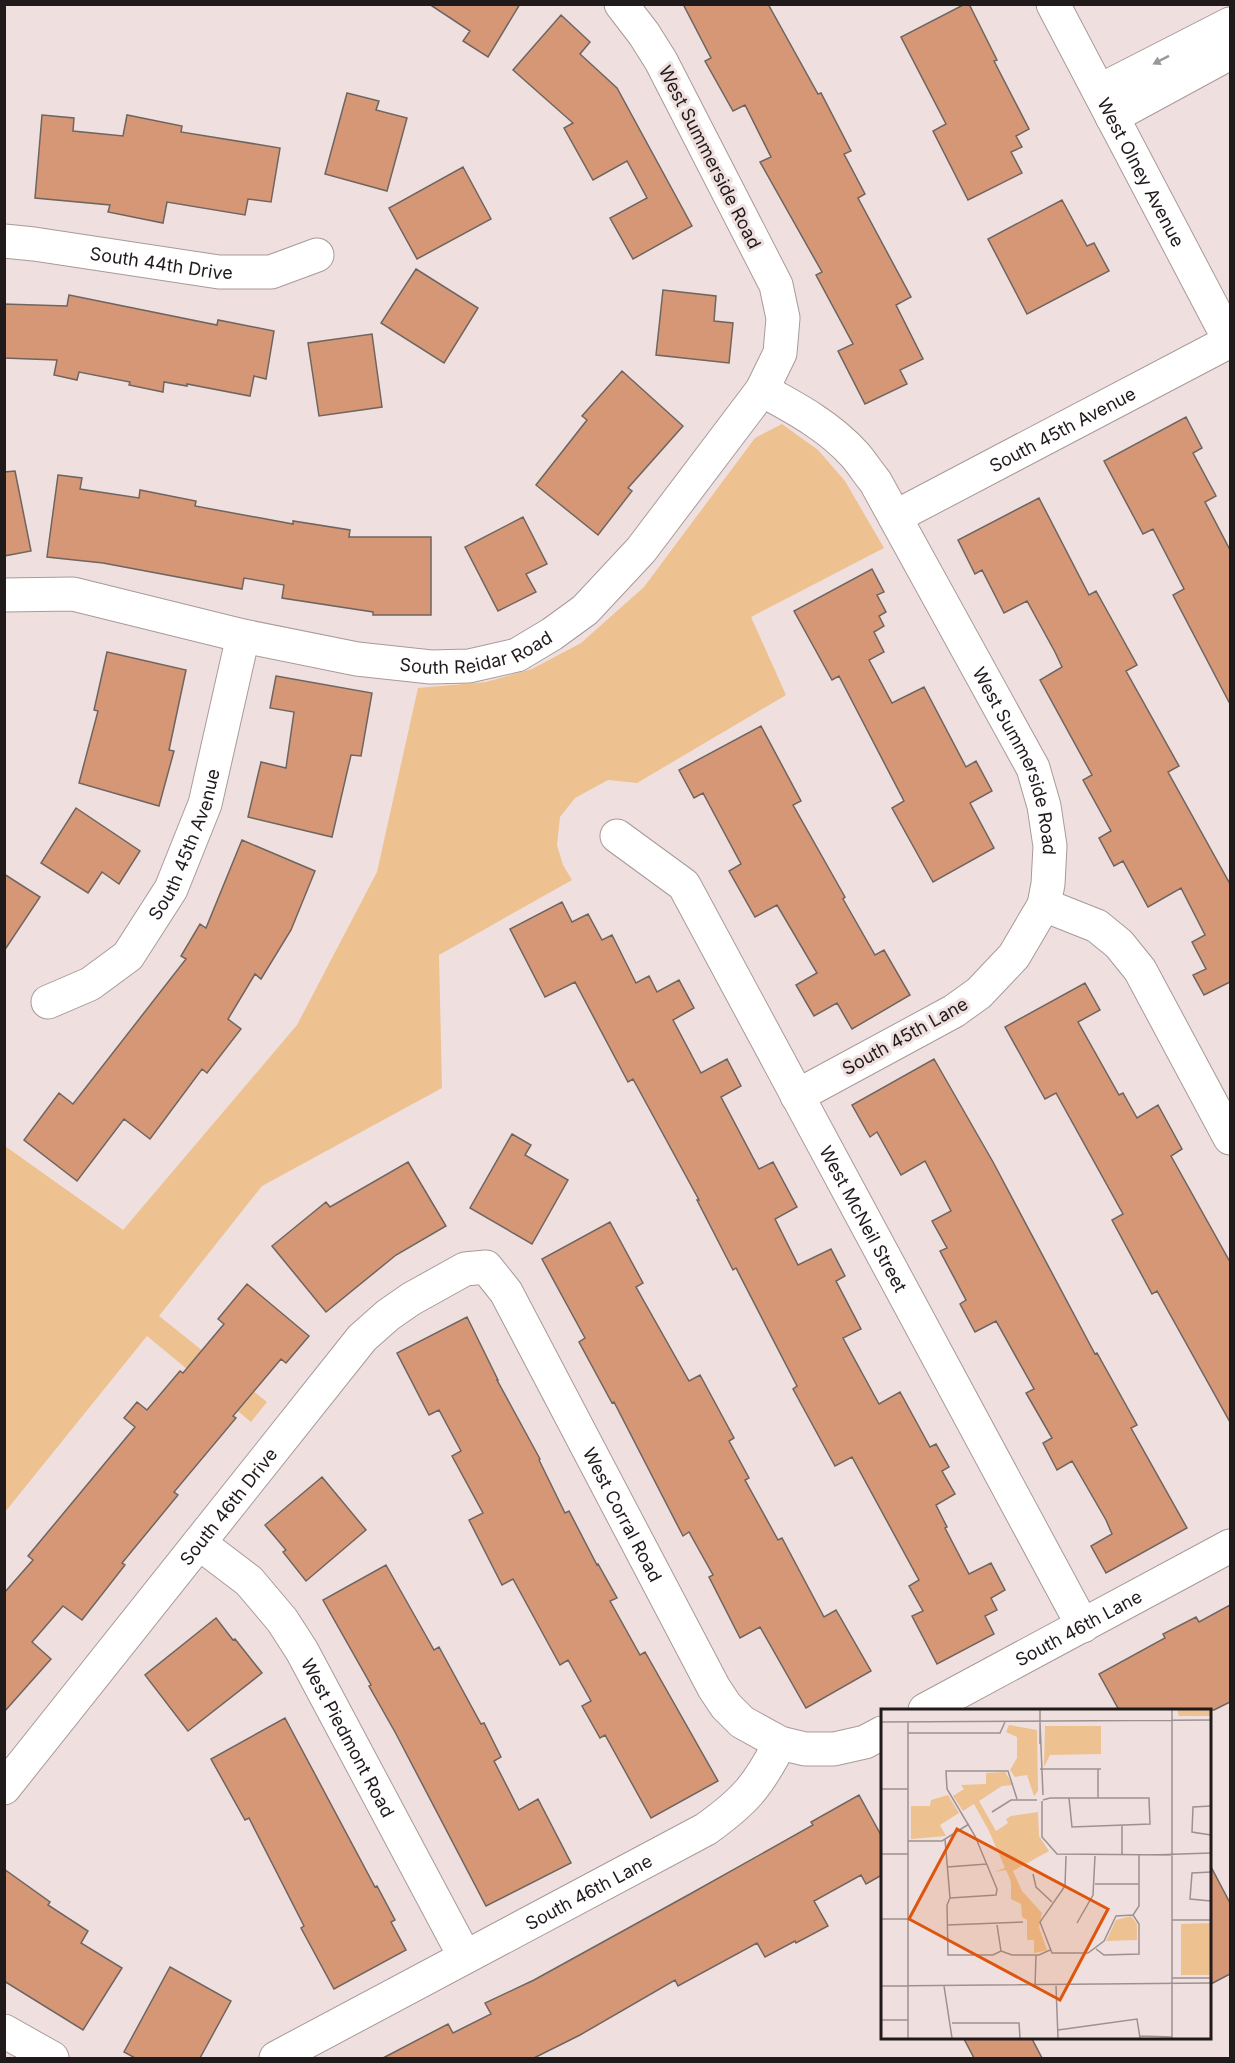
<svg xmlns="http://www.w3.org/2000/svg" width="1235" height="2063" viewBox="0 0 1235 2063" font-family="Inter,sans-serif">
	<style>
		.green { fill: #edc190 }
		.building { fill: #d69777; stroke: #6f6560; stroke-width: 1.5 }
		.lines { fill: none; stroke-linecap: round; stroke-linejoin: round }
		.minor-casing { stroke: #a89a99; stroke-width: 35 }
		.minor { stroke: #fff; stroke-width: 33 }
		.oneway { fill: #9b9898 }
		.labels { text-anchor: middle; dominant-baseline: central; stroke-width: 6; stroke-linejoin: round; paint-order: stroke }
		.street-label { font-size: 18px; fill: #201b1a; stroke: #efe0df }
		.inset-road { fill: none; stroke: #9c9190; stroke-width: 1.5 }
		.view { fill: #de560d; fill-opacity: 0.15; stroke: #de560d; stroke-width: 3 }
		.inset-edge { fill: none; stroke: #201b1a; stroke-width: 3 }
	</style>
	<rect width="100%" height="100%" fill="#efe0df"/>
	<path class="green" d="M782 424 818 450 845 481 884 548 751 617 786 695 637 783 608 780 575 798 560 817 557 845 563 865 572 880 439 955 442 1088 262 1186 159 1316 267 1402 251 1422 147 1336 5 1512V1146L123 1230 297 1025 377 872 418 688 486 682 532 669 581 643 644 587 755 438Z"/>
	<path class="building" d="M429 4H520L488 57 463 41 470 31Z
		M683 4H768L818 94 821 93 851 151 844 154 865 194 858 198 911 297 896 305 923 359 900 370 907 384 865 404 838 351 853 344 816 275 822 272 760 162 771 157 745 105 733 111 705 61 711 58Z
		M965 4H969L997 60 994 61 1029 129 1016 136 1022 147 1011 152 1022 173 968 200 933 131 946 124 901 37Z
		M561 15 590 42 580 54 617 88 692 226 633 259 610 218 647 198 627 161 593 180 564 128 573 123 513 70Z
		M347 93 379 101 376 110 407 118 387 191 325 174Z
		M42 115 74 118 73 131 123 136 127 115 182 126 181 132 280 148 271 202 248 199 245 215 167 202 163 223 108 212 110 205 35 198Z
		M463 167 491 219 417 259 389 208Z
		M1062 200 1087 246 1094 243 1109 271 1027 314 988 239Z
		M416 269 478 308 444 363 381 323Z
		M663 290 716 296 714 321 733 323 729 363 656 355Z
		M69 295 217 325 218 320 274 331 266 379 254 376 250 396 187 384V386L164 382 163 392 129 385 130 382 79 372 77 380 54 375 57 360 4 358V304L67 306Z
		M372 334 382 407 319 416 308 343Z
		M622 371 683 426 628 488 632 491 598 535 536 485 587 420 582 416Z
		M1186 417 1202 448 1193 453 1216 496 1205 502 1230 550V704L1173 595 1184 589 1153 529 1143 534 1104 461Z
		M15 471 31 551 4 556V472Z
		M58 475 82 478 80 489 139 498 140 490 196 501 195 506 293 524V521L350 530 349 537H431V615H373V612L282 598 284 585 244 578 242 589 103 563 47 557Z
		M1039 498 1089 595 1096 591 1137 665 1126 671 1179 766 1168 772 1230 884V982L1204 995 1193 975 1206 969 1192 942 1205 935 1181 888 1148 907 1123 861 1114 866 1099 838 1111 831 1083 780 1092 775 1040 680 1062 667 1055 652 1027 601 1004 613 982 570 975 574 958 540Z
		M523 517 547 564 526 574 536 592 498 611 465 547Z
		M872 569 884 592 877 595 886 612 879 616 884 626 874 632 884 652 869 660 892 703 924 687 966 767 976 761 992 791 970 803 994 848 933 882 892 808 904 801 839 676 832 680 794 611Z
		M107 652 186 670 169 750 174 751 159 806 79 783 98 711 94 710Z
		M276 676 372 693 361 756 351 755 332 837 248 817 261 762 286 768 294 712 270 708Z
		M761 726 801 801 793 805 845 897 843 899 875 955 884 950 910 995 852 1029 837 1003 814 1016 796 985 817 973 777 905 755 917 729 871 741 864 703 793 694 798 679 770Z
		M76 808 140 851 119 884 102 872 88 893 41 863Z
		M242 840 315 871 291 930 261 979 255 974 228 1019 241 1029 207 1073 202 1069 150 1139 124 1119 77 1181 24 1140 59 1093 73 1104 186 959 181 956 200 924 206 928Z
		M4 874 40 897 4 951Z
		M562 902 572 922 588 914 602 940 612 935 636 983 649 976 657 992 679 980 694 1008 673 1020 701 1073 727 1059 741 1086 721 1097 759 1169 773 1162 797 1207 775 1219 798 1265 831 1249 845 1276 836 1281 861 1329 843 1338 879 1404 900 1392 930 1447 936 1444 949 1467 942 1471 955 1494 936 1505 947 1527 945 1528 969 1574 991 1563 1005 1590 991 1598 997 1610 985 1616 994 1634 937 1664 912 1616 923 1611 909 1586 919 1580 852 1457 835 1466 793 1389 797 1386 736 1268 733 1270 697 1200H699L633 1079 628 1082 575 982 545 997 510 929Z
		M1085 983 1100 1010 1078 1022 1119 1095 1123 1093 1137 1118 1158 1105 1182 1149 1171 1156 1230 1262V1422L1157 1291 1152 1294 1112 1220 1123 1214 1056 1093 1045 1099 1005 1027Z
		M934 1059 993 1162 1095 1354 1097 1353 1137 1425 1131 1428 1187 1528 1106 1573 1091 1546 1112 1534 1106 1520 1072 1461 1057 1470 1043 1443 1052 1438 1026 1393 1034 1389 996 1321 975 1332 960 1304 966 1300 940 1251 947 1248 932 1221 951 1211 925 1161 901 1175 877 1132 870 1137 852 1105Z
		M512 1134 531 1145 525 1155 568 1180 532 1244 470 1208Z
		M408 1162 446 1226 396 1255 326 1312 272 1246 326 1202 330 1207Z
		M610 1222 643 1283 636 1287 689 1381 700 1375 734 1438 729 1441 749 1478 745 1480 778 1540 782 1538 824 1617 836 1610 871 1671 806 1708 760 1627 740 1638 709 1577 713 1575 689 1532 683 1536 614 1402 612 1403 579 1342 585 1338 542 1259Z
		M247 1284 309 1336 286 1363 281 1359 233 1416 236 1418 174 1492 178 1495 122 1563 125 1565 82 1620 63 1606 32 1642 51 1659 4 1712V1593L33 1560 28 1556 135 1427 124 1418 137 1402 147 1410 180 1371 183 1373 224 1324 218 1319Z
		M467 1317 498 1380H497L540 1459 539 1460 565 1513 569 1511 597 1565 598 1564 617 1598 610 1601 640 1655 645 1652 718 1781 651 1818 605 1735 600 1738 582 1706 591 1701 568 1660 560 1665 513 1579 502 1585 469 1520 483 1513 452 1456 461 1451 439 1410 429 1415 397 1353Z
		M322 1477 366 1530 306 1581 283 1552 286 1550 265 1525Z
		M386 1565 434 1650 439 1647 481 1724 484 1723 501 1757 494 1761 519 1810 538 1799 571 1863 486 1906 395 1732 369 1686 371 1685 323 1600Z
		M1230 1605V1702L1214 1710H1119L1099 1674 1165 1638 1163 1634 1196 1617 1199 1622Z
		M216 1618 233 1640 235 1639 262 1673 188 1731 145 1675Z
		M285 1718 375 1887 377 1886 395 1920 391 1922 406 1950 334 1989 301 1928 304 1926 249 1818 245 1820 211 1759Z
		M859 1795 882 1837V1875L866 1884 861 1875 814 1901 828 1926 796 1943 795 1941 765 1957 757 1943 678 1986 675 1980 580 2035 534 2058H383L448 2024 453 2033 491 2014 485 2003 534 1980 690 1894 813 1825 811 1822Z
		M1209 1863 1230 1903V1974L1209 1985Z
		M4 1869 50 1902 48 1905 88 1931 81 1943 122 1968 83 2030 4 1981Z
		M170 1967 231 2001 200 2058H135L124 2052Z
		M963 2037H1031L1042 2058H974Z"/>
	<g class="lines">
		<defs>
			<g id="minor">
				<path id="s1" d="M1053 4 1230 341"/>
				<path d="M1099 91 1230 24"/>
				<path d="M1112 117 1230 53"/>
				<path id="s2" d="M4 241 34 244 219 272H271L317 255"/>
				<path id="s3" d="M762 390C795 408 829 426 855 455 862 463 868 473 875 481L1033 768 1044 806 1050 846 1048 884 1044 905 1014 956 979 993 954 1011 797 1096"/>
				<path id="s4" d="M895 517 1230 341"/>
				<path id="s5" d="M4 595 73 594 243 636 357 659 431 667 469 666 517 655 552 634 585 610 641 550 762 390 780 353 783 318 776 285 661 61 644 34 621 4"/>
				<path id="s6" d="M617 836 684 885 1083 1626"/>
				<path d="M1044 905 1097 926 1119 944 1140 970 1230 1138"/>
				<path id="s7" d="M48 1002 90 984 128 956 171 889 205 804 243 636"/>
				<path id="s8" d="M199 1543 249 1581 282 1620 302 1651 465 1957"/>
				<path id="s9" d="M925 1710 1230 1546"/>
				<path id="s10" d="M4 1788 362 1338 388 1315 411 1299 465 1269 486 1267 506 1292 714 1688 726 1706 742 1722 780 1743 805 1749H834L865 1742 882 1733"/>
				<path d="M4 2031 52 2058"/>
				<path id="s11" d="M276 2058 706 1829C745 1801 758 1786 780 1743"/>
			</g>
		</defs>
		<use href="#minor" class="minor-casing"/>
		<use href="#minor" class="minor"/>
	</g>
	<defs><path id="oneway-solid" d="M-6-.8H1V-3.2L6.5 0L1 3.2V.8H-6Z" transform="scale(1.5)"/></defs>
	<use class="oneway" href="#oneway-solid" transform="translate(1161 60) rotate(153)"/>
	<g class="labels">
		<g class="street-label">
			<text transform="translate(710 157) rotate(63)">West Summerside Road</text>
			<text stroke="none"><textPath href="#s1" startOffset="190">West Olney Avenue</textPath></text>
			<text stroke="none"><textPath href="#s2" startOffset="159">South 44th Drive</textPath></text>
			<text stroke="none"><textPath href="#s4" startOffset="189">South 45th Avenue</textPath></text>
			<text stroke="none"><textPath href="#s5" startOffset="482">South Reidar Road</textPath></text>
			<text stroke="none"><textPath href="#s3" startOffset="462">West Summerside Road</textPath></text>
			<text stroke="none"><textPath href="#s7" startOffset="219">South 45th Avenue</textPath></text>
			<text transform="translate(905 1036) rotate(-29)">South 45th Lane</text>
			<text stroke="none"><textPath href="#s6" startOffset="462">West McNeil Street</textPath></text>
			<text stroke="none"><textPath href="#s10" startOffset="360">South 46th Drive</textPath></text>
			<text stroke="none"><textPath href="#s10" startOffset="1004">West Corral Road</textPath></text>
			<text stroke="none"><textPath href="#s9" startOffset="174">South 46th Lane</textPath></text>
			<text stroke="none"><textPath href="#s8" startOffset="249">West Piedmont Road</textPath></text>
			<text stroke="none"><textPath href="#s11" startOffset="354">South 46th Lane</textPath></text>
		</g>
	</g>
	<g transform="translate(881 1709)">
		<rect width="330" height="330" fill="#efe0df"/>
		<path d="M296 1H330V7H298ZM128 16 156 21 157 82 153 87 146 66 134 68 129 61 136 49V28L125 23ZM164 17H220V45L169 46 163 58ZM124 63 132 76 121 77 98 92 115 122 127 114 125 110 130 107 157 103 158 127 168 142 132 162 141 182 161 204 158 218 166 241 159 243 153 244V231H146V211L141 208 140 195 130 190V173L125 161 113 163 124 159 108 122 93 95 82 102 72 87 83 80 80 76 105 75V64ZM67 86 78 104 59 116 65 127 30 130V97H49L50 91ZM250 207 256 215V231L225 232 235 211ZM330 214V266H300V215Z" fill="#edc190"/>
		<path class="inset-road" d="M159 1V35M0 13 330 11M159 13 162 86M27 24H119L124 13M159 60H220M217 60V89M0 80H27M162 91 169 89H268L269 115 191 118 188 89M161 92V128L176 145 290 146M330 97 312 98 311 123 330 126M111 103 130 91H156M241 117V146M64 130 69 189 66 196 67 246H112L120 242M27 132H61L88 115M0 145H27M270 146 330 144M185 147 184 177 159 213 171 244H207L223 232 235 207 252 206M66 158 106 155M330 163 311 164 309 190 330 192M152 165 155 178 171 193M214 175H258M69 189 115 186 116 180 94 127 66 80 65 62H127L136 90M252 206 258 197V146M0 210H27M291 211H330M196 214 212 186 214 147M66 216 142 213M116 216 120 242M215 240 223 246 258 245V215L252 206M120 242 131 246H158L169 241M291 269H330M0 277 330 274M63 277 71 329M154 277 155 246M175 277 177 329M0 311H27M71 314H138L139 329M177 321 256 310 259 329M259 327 291 328M27 329V13M291 329V1"/>
		<path class="view" d="M76 120 227 200 179 291 28 210Z"/>
		<rect width="330" height="330" class="inset-edge"/>
	</g>
	<rect width="1235" height="2063" fill="none" stroke="#201b1a" stroke-width="12"/>
</svg>
